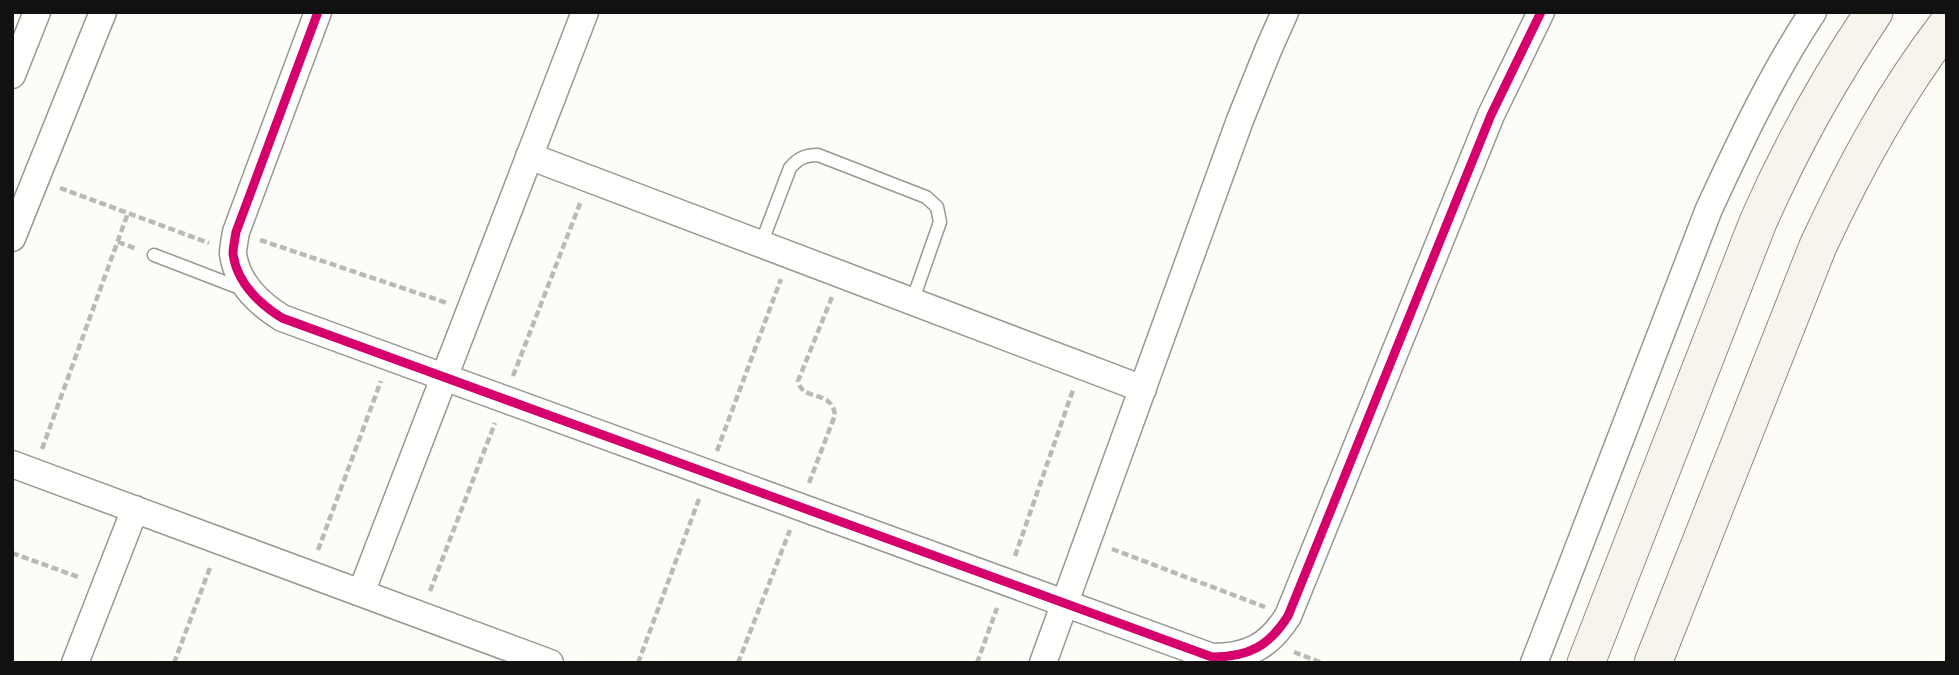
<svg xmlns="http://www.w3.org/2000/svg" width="1959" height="675" viewBox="0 0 1959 675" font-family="'Libre Baskerville',serif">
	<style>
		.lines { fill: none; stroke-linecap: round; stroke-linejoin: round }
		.lane-casing { stroke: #979795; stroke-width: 15 }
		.street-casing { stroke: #979795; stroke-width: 29 }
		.secondary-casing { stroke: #8e8d8b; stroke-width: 39 }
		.path { stroke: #b9b9b8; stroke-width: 4.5; stroke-dasharray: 7 3.5; stroke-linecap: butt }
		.lane { stroke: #fffffe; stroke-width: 12 }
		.street { stroke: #fffffe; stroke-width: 26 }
		.secondary { stroke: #f6f4eb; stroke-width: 37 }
		.cycleway-casing { stroke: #fff; stroke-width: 13 }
		.cycleway { stroke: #d6006c; stroke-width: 9 }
	</style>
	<rect width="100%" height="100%" fill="#fdfcf7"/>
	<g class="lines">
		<defs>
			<path id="lane" d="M761 244 790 168C798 158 806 155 818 155L926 197 937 207 940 222 912 302
				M154 255 245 290"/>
			<path id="street" d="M318 12 236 232C235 239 233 247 233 254 237 283 258 303 282 318L1212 657C1249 657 1269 646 1288 616L1491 115 1541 12
				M12 75 37 12
				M529 156 1143 389
				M12 238 103 12
				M12 464 550 663
				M361 593 585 12
				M75 663 135 509
				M1043 663 1240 120 1269 48 1285 12
				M1534 663 1709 209C1740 142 1772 74 1813 12"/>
			<path id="secondary" d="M1586 663 1758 222C1791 147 1828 80 1874 12
				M1653 663 1818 246C1854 168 1894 94 1947 25"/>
		</defs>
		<use href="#lane" class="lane-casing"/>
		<use href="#street" class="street-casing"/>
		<use href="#secondary" class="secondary-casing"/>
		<path class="path" d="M60 188 209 243
			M260 240 447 303
			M118 242 137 249
			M513 376 581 201
			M42 449 128 213
			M717 451 781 279
			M809 483 835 415C832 389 802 402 798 381L832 297
			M1112 549 1265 607
			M318 550 381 381
			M12 553 81 578
			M1015 556 1073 390
			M430 591 495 423
			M1294 652 1322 663
			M174 663 211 565
			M638 663 699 499
			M738 663 790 530
			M977 663 997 608"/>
		<use href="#lane" class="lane"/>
		<use href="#street" class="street"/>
		<use href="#secondary" class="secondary"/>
		<defs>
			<path id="cycleway" d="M318 12 236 232C235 239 233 247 233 254 237 283 258 303 282 318L1212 657C1249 657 1269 646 1288 616L1491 115 1541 12"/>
		</defs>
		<use href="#cycleway" class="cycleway-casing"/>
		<use href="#cycleway" class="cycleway"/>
	</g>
	<rect width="1959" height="675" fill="none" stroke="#111111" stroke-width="28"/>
</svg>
